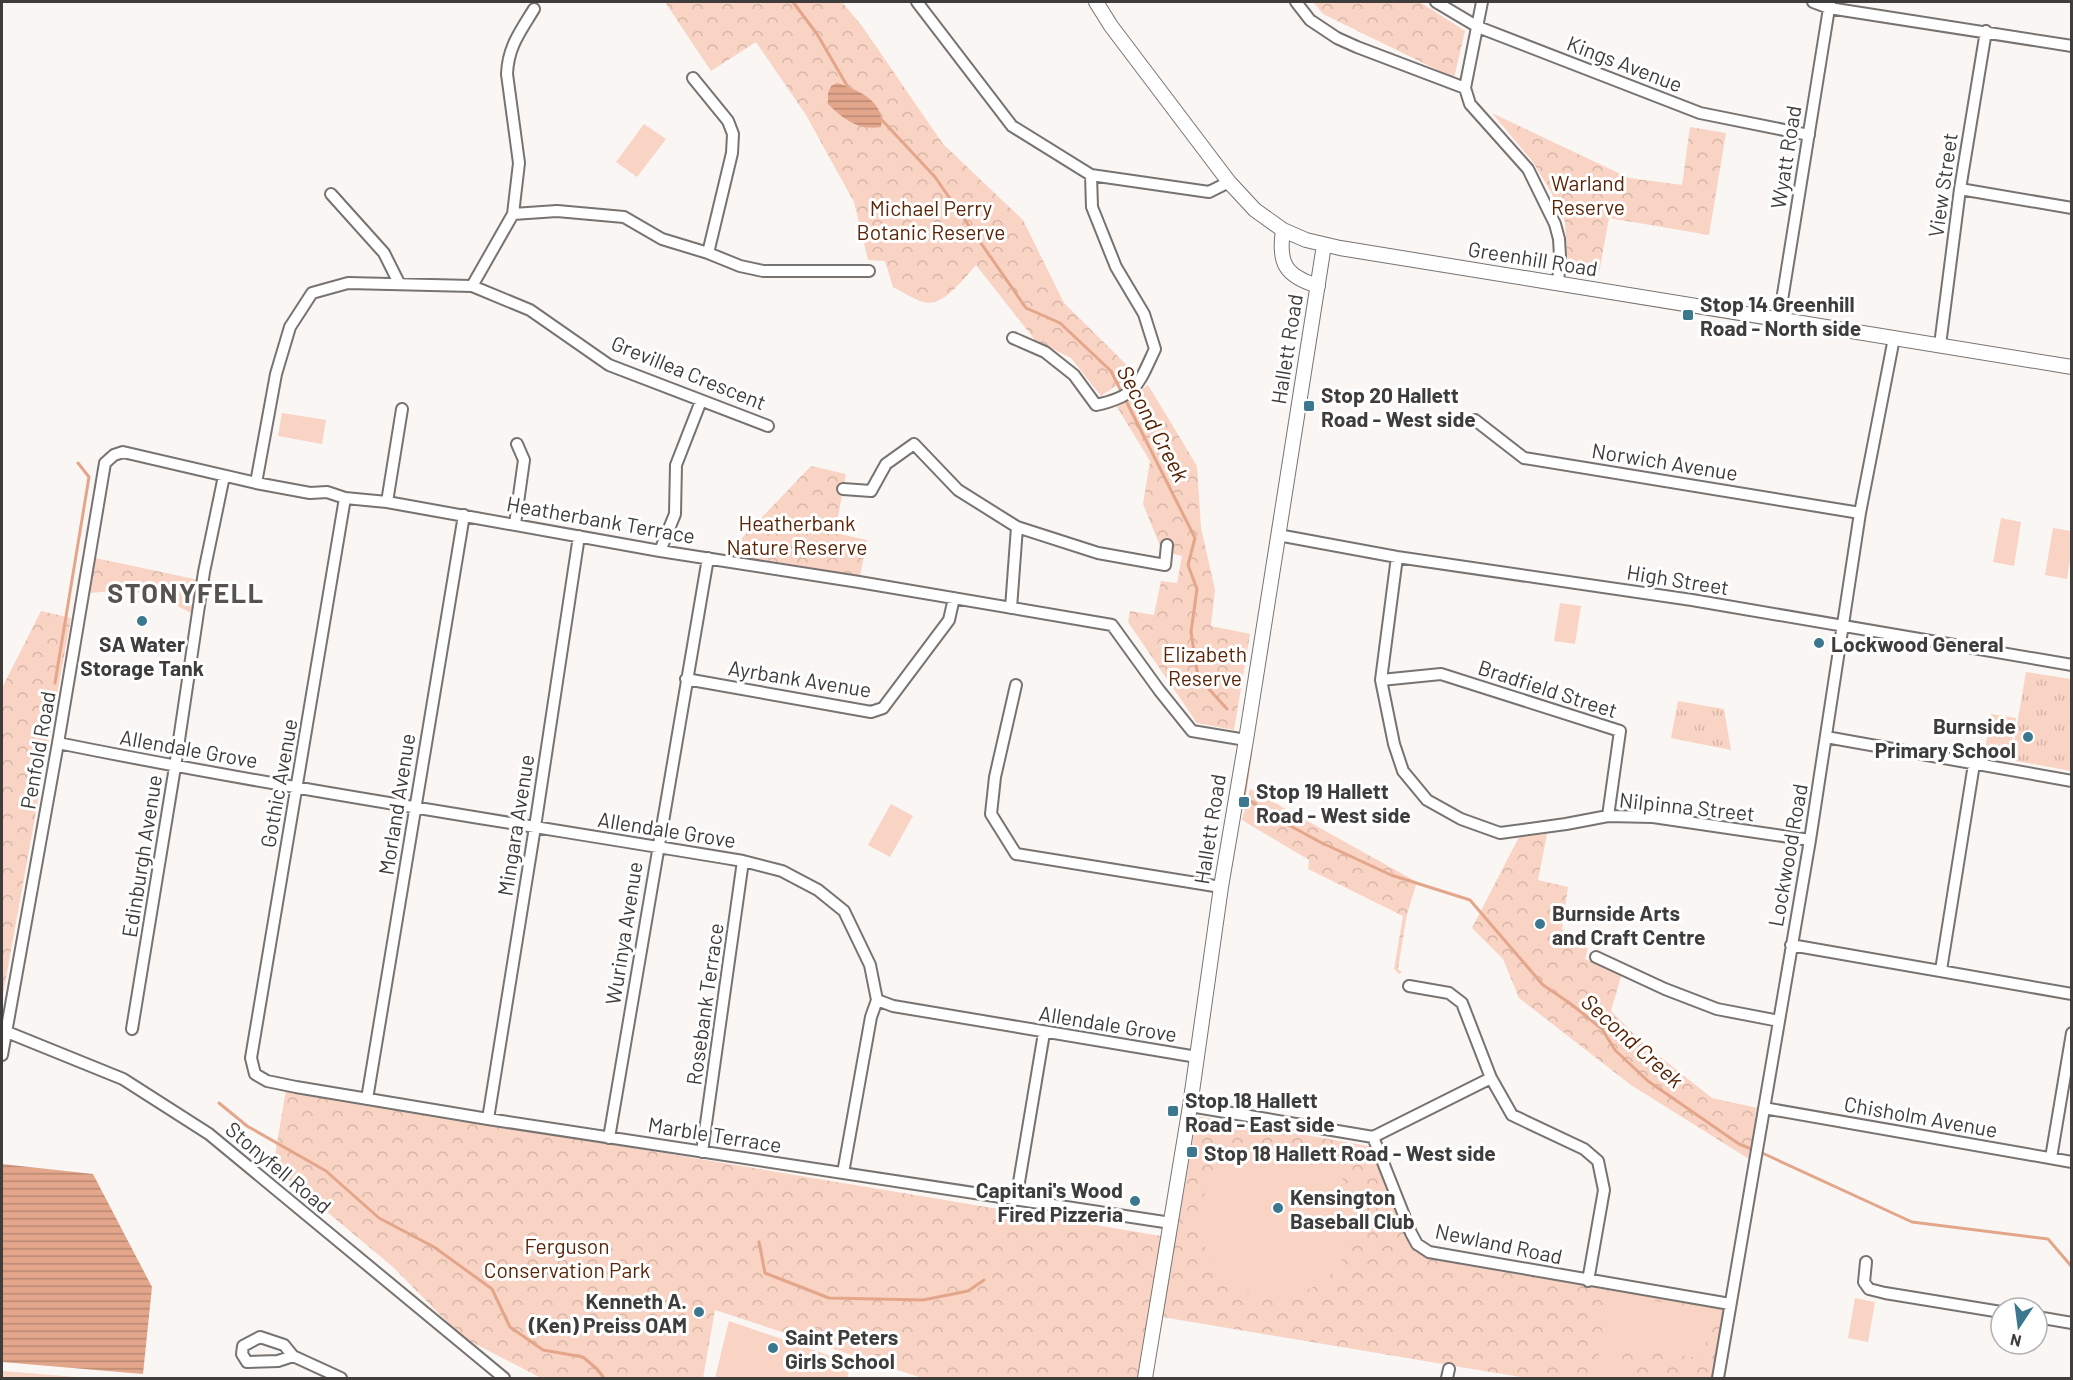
<svg xmlns="http://www.w3.org/2000/svg" width="2073" height="1380" viewBox="0 0 2073 1380" font-family="Barlow,sans-serif">
	<style>
		.grass { fill: url(#grass-tufts) }
		.park { fill: url(#park-crowns) }
		.pitch { fill: #f9d3c3 }
		.water { fill: url(#water-rules) }
		.lines { fill: none; stroke-linecap: round; stroke-linejoin: round }
		.stream { stroke: #e4a68b; stroke-width: 3 }
		.minor-casing { stroke: #777371; stroke-width: 14 }
		.major-casing { stroke: #777371; stroke-width: 16 }
		.minor { stroke: #fff; stroke-width: 10 }
		.major { stroke: #fff; stroke-width: 14 }
		.poi-dot { fill: #3b778e; stroke: #fff; stroke-width: 2 }
		.labels { text-anchor: middle; dominant-baseline: central; stroke-width: 6; stroke-linejoin: round; paint-order: stroke }
		.street-label { font-size: 21px; fill: #3e3d3c; stroke: #fff }
		.park-label { font-size: 21px; fill: #5d2507; stroke: #fff }
		.poi-label { font-size: 21px; font-weight: bold; fill: #3e3d3c; stroke: #fff; text-anchor: start }
		.water-label { font-size: 22px; font-style: italic; fill: #572002; stroke: #fff }
		.district-label { font-size: 27px; font-weight: bold; letter-spacing: 1.5px; fill: #565250; stroke: #fff }
	</style>
	<defs>
		<pattern id="grass-tufts" width="24" height="20" patternUnits="userSpaceOnUse" patternTransform="scale(1.5)"><rect width="24" height="20" fill="#f9d3c3"/><path d="M3 7l-1-3M5 7V3M7 7l1-3M15 17l-1-3M17 17v-4M19 17l1-3" fill="none" stroke="#d6b6a8"/></pattern>
		<pattern id="park-crowns" width="20" height="18" patternUnits="userSpaceOnUse" patternTransform="scale(1.5)"><rect width="20" height="18" fill="#f9d3c3"/><path d="M2 6a3 3 0 1 1 6 0M12 15a3 3 0 1 1 6 0" fill="none" stroke="#d6b6a8"/></pattern>
		<pattern id="water-rules" width="6" height="5" patternUnits="userSpaceOnUse" patternTransform="scale(1.5)"><rect width="6" height="5" fill="#e4a68b"/><path d="M0 2.5h6" fill="none" stroke="#ba8873"/></pattern>
	</defs>
	<rect width="100%" height="100%" fill="#faf6f4"/>
	<path class="grass" d="M2026 672 2071 679V771L2011 760Z
		M1678 701 1724 709 1731 750 1671 738Z"/>
	<path class="park" d="M665 2H842L862 26 943 144 1023 220 1064 303 1135 373 1101 396 1071 358 1035 340 976 265C964 278 943 308 923 302 913 299 903 292 893 287L885 261 868 260 854 202 806 115 756 42 711 71Z
		M1313 2H1420L1465 31 1454 78 1323 14Z
		M1492 113 1629 178 1682 185 1690 127 1726 133 1709 235 1609 218 1599 273 1568 269 1565 222 1551 192 1533 162Z
		M1148 385 1197 466 1201 528 1215 590 1211 626 1250 634 1234 730 1197 723 1128 622 1130 611 1154 615 1161 581 1177 583 1182 556 1162 551 1143 504 1150 461 1117 407Z
		M811 466 846 474 835 533 867 540 859 582 721 560Z
		M95 558 199 580 193 614 160 597 126 590 89 593Z
		M41 611 71 618 2 1000V688Z
		M1250 789 1417 882 1407 914 1398 969 1402 972 1399 974 1394 969 1403 916 1308 869 1309 860 1242 820Z
		M1547 834 1538 880 1568 887 1562 929 1588 948 1585 959 1622 973 1611 1011 1645 1045 1712 1098 1757 1108 1749 1159 1631 1085 1519 998 1503 959 1472 928 1519 837Z
		M286 1090 1161 1236 1137 1378H922L715 1310 703 1378H541L462 1337 392 1266 273 1167Z
		M1197 1116 1374 1147 1409 1240 1431 1259 1725 1308 1714 1378H1526L1162 1317Z
		M2 1371 89 1378H2Z"/>
	<path class="pitch" d="M644 124 666 139 637 177 616 162Z
		M282 413 326 420 322 444 278 436Z
		M2001 518 2021 522 2014 566 1993 562Z
		M2053 528 2071 531V553L2067 579 2045 575Z
		M1560 603 1581 606 1575 644 1554 641Z
		M1991 714 2016 718 2009 759 1984 755Z
		M891 804 913 816 890 857 868 845Z
		M1200 1219a77 77 0 1 1 154 0a77 77 0 1 1-154 0Z
		M1608 1294 1711 1310 1703 1359 1624 1347 1619 1378H1595Z
		M1855 1298 1875 1302 1868 1342 1848 1338Z
		M729 1321 851 1363 847 1378H715Z"/>
	<path class="water" d="M837 83C857 89 886 102 881 127 859 131 843 119 828 104V93L831 86Z
		M2 1164 93 1174 152 1287 143 1374 2 1362Z"/>
	<g class="lines">
		<path class="stream" d="M793 2 817 34 849 89
			M880 118 935 177 1026 308 1060 323 1111 371 1195 538 1188 565 1197 589 1191 632 1198 677 1227 709
			M55 683 89 477 78 463
			M1251 750 1244 797 1272 816 1320 842 1391 875 1470 900 1543 985 1571 1004 1602 1029 1615 1050 1648 1081 1739 1144 1754 1150
			M219 1103 247 1126 326 1171 379 1218 434 1247 492 1289 510 1327 543 1350 583 1357 597 1369 604 1378
			M1760 1152 1912 1222 2048 1239 2072 1267
			M759 1242 765 1273 829 1298 923 1300 968 1291 984 1280"/>
		<defs>
			<path id="minor" d="M917 2 1012 126 1091 175
				M1296 2 1310 20 1337 38 1357 47 1465 88 1470 104 1528 169 1555 224 1559 239 1560 256 1558 283
				M1436 2 1478 27 1700 113 1809 135
				M1813 2 1829 8 2072 46
				M693 78 728 121 733 134 732 153 708 253
				M1465 88 1482 2
				M1960 189 2072 208
				M331 194 384 253 399 283
				M513 214 557 211 624 217 662 239 708 253 740 266 763 271H869
				M472 286 513 214 519 163 507 74C508 47 520 32 534 9
				M1779 319 1830 2
				M1013 338 1045 352 1074 375 1096 405C1137 396 1138 385 1155 349L1144 314 1116 267 1092 207 1091 175 1209 192 1229 182
				M1940 345 1960 189 1986 31
				M1475 420 1524 458 1860 513
				M256 483 276 374 290 327 312 293 348 283 472 286 530 310 609 365 768 426
				M843 489 871 491 886 464 914 444 958 490 1017 527 1098 553 1165 565 1167 545
				M345 498 251 1058 255 1074 267 1081 296 1087 488 1119 1171 1223
				M387 502 402 409
				M515 524 524 460 517 444
				M1278 535 1397 557 1692 600 2072 665
				M660 551 675 514 676 465 701 401
				M1397 557 1381 680 1394 744 1403 771 1427 800 1461 819 1500 833 1566 824 1608 816 1653 817 1810 840
				M1011 608 1017 527
				M686 679 871 712 883 708 949 620 954 598
				M1381 680 1441 674 1620 731 1608 816
				M1016 685 995 777 991 814 1016 854 1221 887
				M1826 737 2072 781
				M58 743C286 789 515 823 743 861L782 871 818 890 844 911 870 965 877 1000 893 1006 1197 1057
				M1791 945 2072 994
				M1596 957 1665 989 1717 1009 1779 1021
				M1941 970 1974 764
				M1409 986 1449 993 1462 1003 1491 1078 1512 1115 1584 1149 1598 1161 1604 1190 1588 1281
				M2 1028 7 1032 123 1079 209 1134 504 1378
				M132 1029 175 767 204 572 224 476
				M2 1055 58 743 105 463 114 455 123 452 256 483 310 493 327 492 345 498 387 502 660 551 859 582 1112 625 1159 690 1192 731 1246 740
				M367 1099 464 515
				M1190 1106 1373 1137 1411 1233 1417 1244 1429 1252 1730 1304
				M1764 1108 2072 1162
				M488 1119 535 827 579 536
				M1373 1137 1491 1078
				M609 1138 708 558
				M702 1152 743 861
				M2051 1158 2072 1033
				M843 1173 871 1017 877 1000
				M1016 1200 1044 1033
				M1866 1262 1864 1282 1869 1289 1885 1293 2001 1312
				M2037 1317 2072 1323
				M293 1356 278 1361 247 1362 242 1354 243 1346 260 1337 284 1345 293 1356 341 1378
				M1447 1378 1449 1369
				M1718 1378 1810 840 1860 513 1894 338"/>
			<path id="major" d="M1096 2 1111 26 1229 182 1255 210 1283 230 1306 240 1340 248 2072 367
				M1283 230C1278 263 1285 276 1318 286
				M1145 1378 1190 1106 1221 887 1246 740 1324 245"/>
		</defs>
		<use href="#minor" class="minor-casing"/>
		<use href="#major" class="major-casing"/>
		<use href="#minor" class="minor"/>
		<use href="#major" class="major"/>
	</g>
	<g class="poi-dot">
		<rect x="1682" y="309" width="12" height="12" rx="3"/>
		<rect x="1303" y="400" width="12" height="12" rx="3"/>
		<circle cx="142" cy="621" r="6"/>
		<circle cx="1819" cy="643" r="6"/>
		<circle cx="2028" cy="737" r="6"/>
		<rect x="1238" y="796" width="12" height="12" rx="3"/>
		<circle cx="1540" cy="924" r="6"/>
		<rect x="1167" y="1105" width="12" height="12" rx="3"/>
		<rect x="1186" y="1146" width="12" height="12" rx="3"/>
		<circle cx="1135" cy="1201" r="6"/>
		<circle cx="1278" cy="1208" r="6"/>
		<circle cx="699" cy="1312" r="6"/>
		<circle cx="773" cy="1348" r="6"/>
	</g>
	<g class="labels">
		<g class="street-label">
			<text transform="translate(1625 63) rotate(21)">Kings Avenue</text>
			<text transform="translate(1785 157) rotate(-81)">Wyatt Road</text>
			<text transform="translate(1942 185) rotate(-82)">View Street</text>
			<text transform="translate(1533 258) rotate(9)">Greenhill Road</text>
			<text transform="translate(1286 349) rotate(-81)">Hallett Road</text>
			<text transform="translate(689 372) rotate(22)">Grevillea Crescent</text>
			<text transform="translate(1665 461) rotate(9)">Norwich Avenue</text>
			<text transform="translate(601 519) rotate(10)">Heatherbank Terrace</text>
			<text transform="translate(1678 579) rotate(9)">High Street</text>
			<text transform="translate(800 678) rotate(9)">Ayrbank Avenue</text>
			<text transform="translate(1548 688) rotate(18)">Bradfield Street</text>
			<text transform="translate(189 748) rotate(10)">Allendale Grove</text>
			<text transform="translate(37 750) rotate(-80)">Penfold Road</text>
			<text transform="translate(278 783) rotate(-80)">Gothic Avenue</text>
			<text transform="translate(396 804) rotate(-81)">Morland Avenue</text>
			<text transform="translate(1687 806) rotate(6)">Nilpinna Street</text>
			<text transform="translate(515 825) rotate(-81)">Mingara Avenue</text>
			<text transform="translate(667 829) rotate(9)">Allendale Grove</text>
			<text transform="translate(1209 829) rotate(-81)">Hallett Road</text>
			<text transform="translate(1787 855) rotate(-80)">Lockwood Road</text>
			<text transform="translate(141 856) rotate(-81)">Edinburgh Avenue</text>
			<text transform="translate(623 933) rotate(-81)">Wurinya Avenue</text>
			<text transform="translate(704 1004) rotate(-82)">Rosebank Terrace</text>
			<text transform="translate(1108 1023) rotate(9)">Allendale Grove</text>
			<text transform="translate(1921 1116) rotate(10)">Chisholm Avenue</text>
			<text transform="translate(715 1134) rotate(9)">Marble Terrace</text>
			<text transform="translate(279 1167) rotate(40)">Stonyfell Road</text>
			<text transform="translate(1499 1243) rotate(12)">Newland Road</text>
		</g>
		<g class="park-label">
			<text x="1588" y="182">Warland<tspan x="1588" dy="24">Reserve</tspan></text>
			<text x="931" y="207">Michael Perry<tspan x="931" dy="24">Botanic Reserve</tspan></text>
			<text x="797" y="522">Heatherbank<tspan x="797" dy="24">Nature Reserve</tspan></text>
			<text x="1205" y="653">Elizabeth<tspan x="1205" dy="24">Reserve</tspan></text>
			<text x="567" y="1245">Ferguson<tspan x="567" dy="24">Conservation Park</tspan></text>
		</g>
		<g class="poi-label">
			<text x="1700" y="303">Stop 14 Greenhill<tspan x="1700" dy="24">Road - North side</tspan></text>
			<text x="1321" y="394">Stop 20 Hallett<tspan x="1321" dy="24">Road - West side</tspan></text>
			<text x="142" y="643" text-anchor="middle">SA Water<tspan x="142" dy="24">Storage Tank</tspan></text>
			<text x="1831" y="643">Lockwood General</text>
			<text x="2016" y="725" text-anchor="end">Burnside<tspan x="2016" dy="24">Primary School</tspan></text>
			<text x="1256" y="790">Stop 19 Hallett<tspan x="1256" dy="24">Road - West side</tspan></text>
			<text x="1552" y="912">Burnside Arts<tspan x="1552" dy="24">and Craft Centre</tspan></text>
			<text x="1185" y="1099">Stop 18 Hallett<tspan x="1185" dy="24">Road - East side</tspan></text>
			<text x="1204" y="1152">Stop 18 Hallett Road - West side</text>
			<text x="1123" y="1189" text-anchor="end">Capitani's Wood<tspan x="1123" dy="24">Fired Pizzeria</tspan></text>
			<text x="1290" y="1196">Kensington<tspan x="1290" dy="24">Baseball Club</tspan></text>
			<text x="687" y="1300" text-anchor="end">Kenneth A.<tspan x="687" dy="24">(Ken) Preiss OAM</tspan></text>
			<text x="785" y="1336">Saint Peters<tspan x="785" dy="24">Girls School</tspan></text>
		</g>
		<g class="water-label">
			<text transform="translate(1154 423) rotate(62)">Second Creek</text>
			<text transform="translate(1633 1040) rotate(42)">Second Creek</text>
		</g>
		<g class="district-label">
			<text x="186" y="592">STONYFELL</text>
		</g>
	</g>
	<rect width="2073" height="1380" fill="none" stroke="#3e3d3c" stroke-width="6"/>
	<g transform="translate(2019 1326) rotate(193)"><circle r="28" fill="#ffffff" stroke="#b2b1b1" stroke-width="1.5"/>
	<path d="M0-4.5L10 22L0 15L-10 22Z" fill="#3b778e"/>
	<text y="-9" font-size="16" font-weight="bold" text-anchor="middle" fill="#3e3d3c">N</text>
	</g>
</svg>
